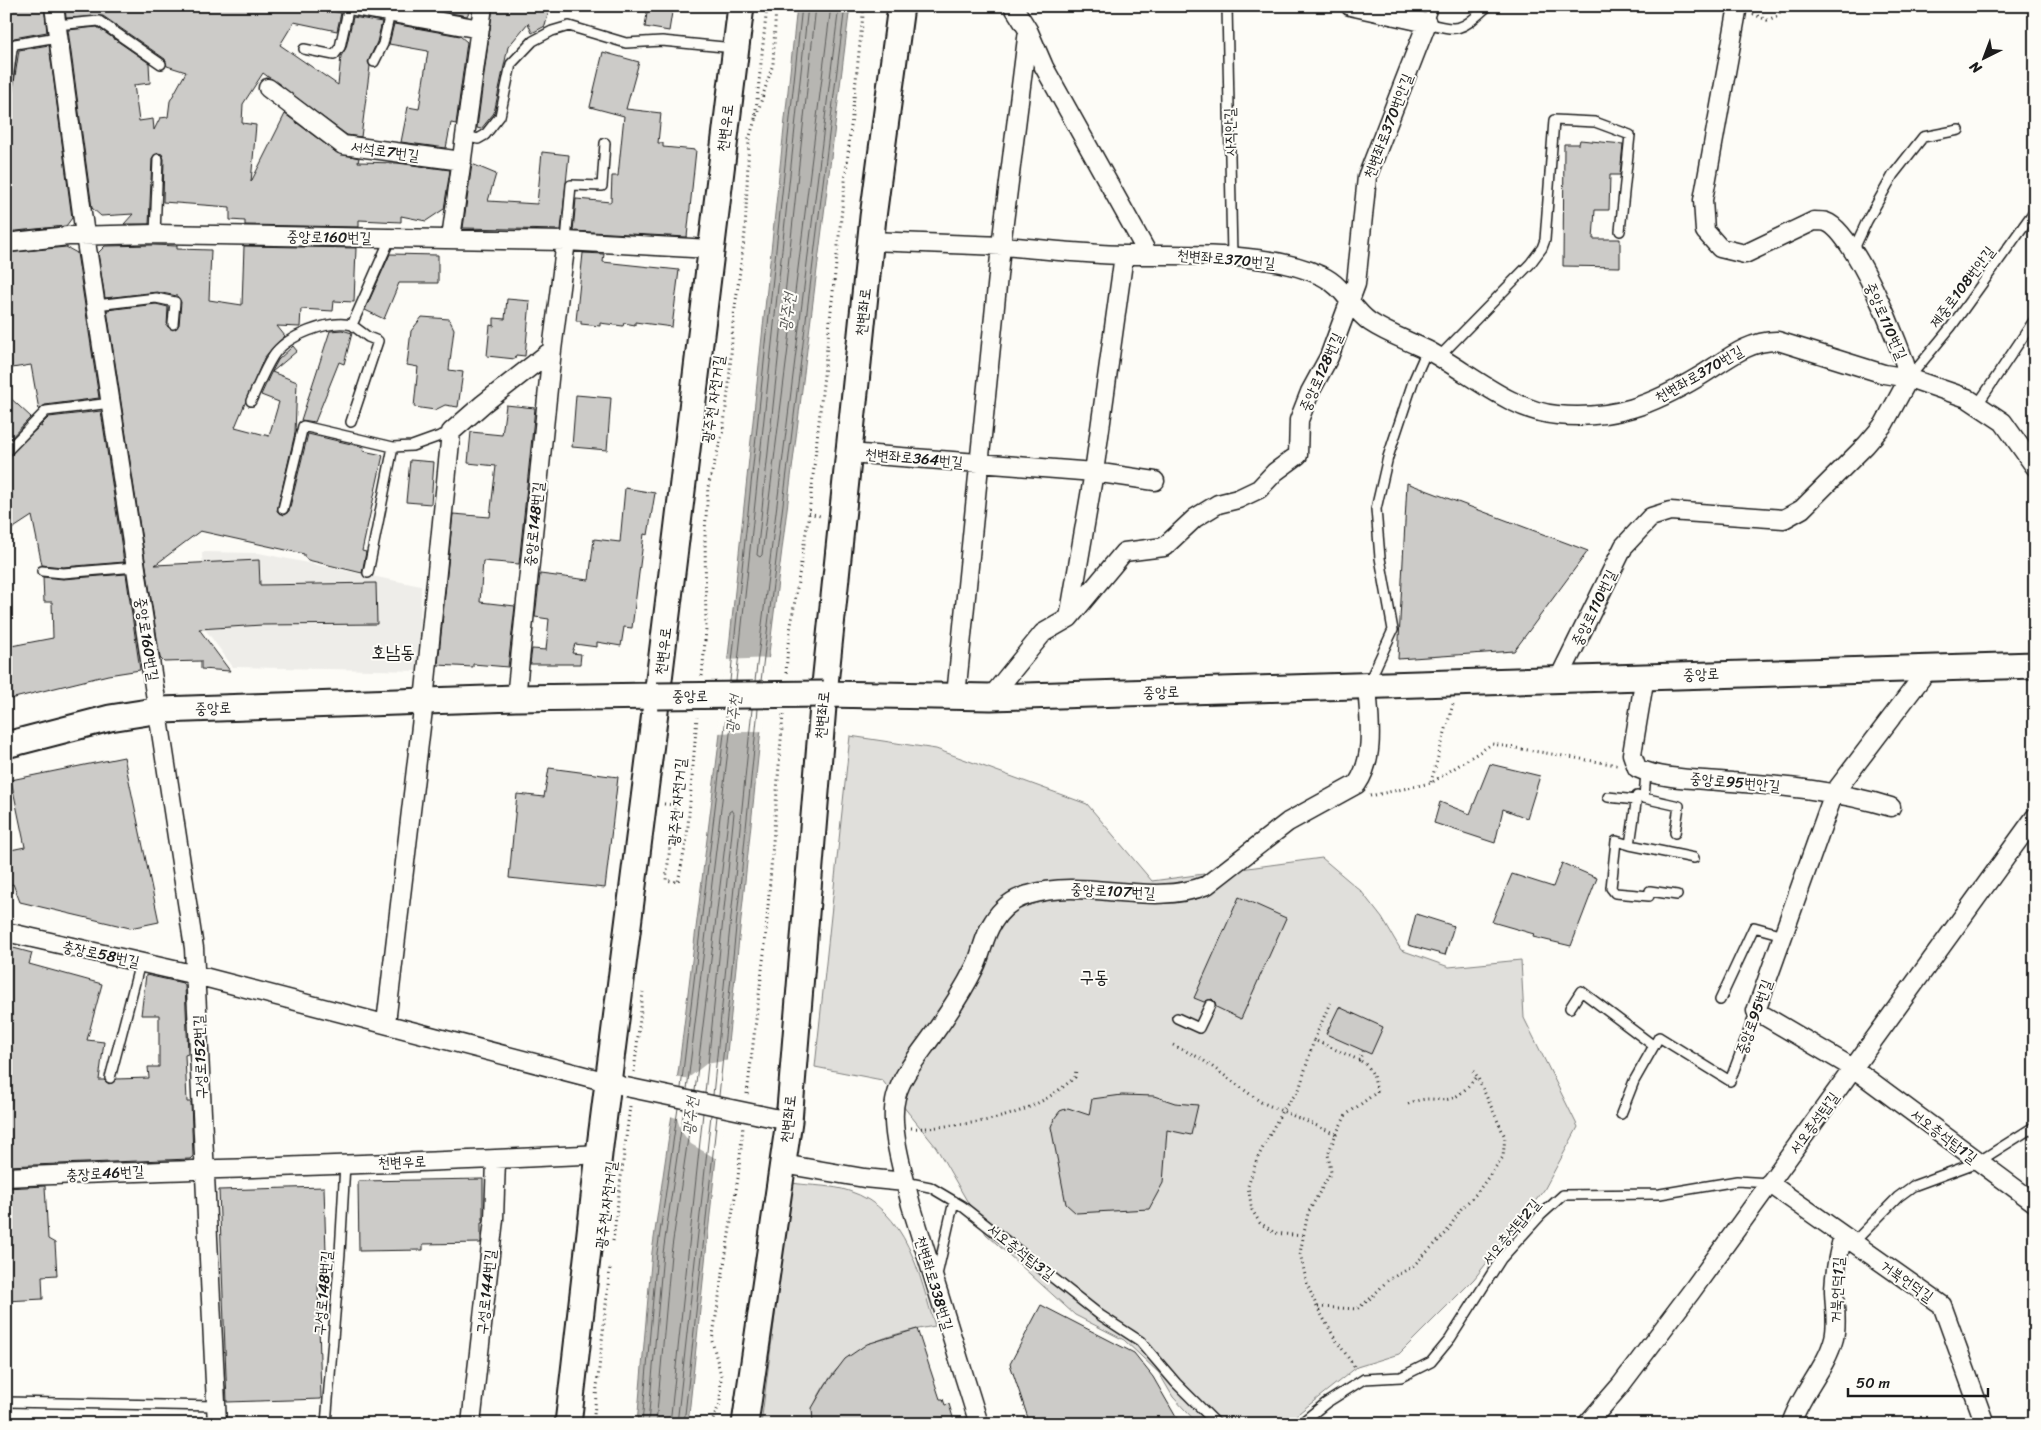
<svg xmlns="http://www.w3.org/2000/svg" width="2041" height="1430" viewBox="0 0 2041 1430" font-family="Sriracha,'Poor Story',sans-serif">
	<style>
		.built { fill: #eeede9 }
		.green { fill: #e0dfdb; stroke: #7e7e7c }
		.water { fill: #b7b6b2; stroke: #797876 }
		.pier { fill: #fdfcf7 }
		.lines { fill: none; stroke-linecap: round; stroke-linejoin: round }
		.shore { stroke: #5a5a58; stroke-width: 1 }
		.building { fill: #cccbc8; stroke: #1c1c1c }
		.lane-casing { stroke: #1c1c1c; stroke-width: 12 }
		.street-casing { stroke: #1c1c1c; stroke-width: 21 }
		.secondary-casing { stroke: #1c1c1c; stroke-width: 29 }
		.path { stroke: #1c1c1c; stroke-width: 3; stroke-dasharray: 1 4; stroke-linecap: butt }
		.lane { stroke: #fdfcf7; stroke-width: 9 }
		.street { stroke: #fdfcf7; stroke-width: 18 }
		.secondary { stroke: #fdfcf7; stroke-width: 25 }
		.street-bridge-casing { stroke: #1c1c1c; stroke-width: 21; stroke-linecap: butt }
		.secondary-bridge-casing { stroke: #1c1c1c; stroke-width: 29; stroke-linecap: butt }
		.street-bridge { stroke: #fdfcf7; stroke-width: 18 }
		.secondary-bridge { stroke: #fdfcf7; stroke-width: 25 }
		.labels { text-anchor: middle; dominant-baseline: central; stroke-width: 4; stroke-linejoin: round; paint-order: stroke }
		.street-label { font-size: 15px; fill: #1c1c1c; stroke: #fdfcf7 }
		.water-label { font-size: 16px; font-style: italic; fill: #5a5a58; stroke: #fdfcf7 }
		.quarter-label { font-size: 18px; fill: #1c1c1c; stroke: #fdfcf7 }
	</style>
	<rect width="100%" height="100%" fill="#fdfcf7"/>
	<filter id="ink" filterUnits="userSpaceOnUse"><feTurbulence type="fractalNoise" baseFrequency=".02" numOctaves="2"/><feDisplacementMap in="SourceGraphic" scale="10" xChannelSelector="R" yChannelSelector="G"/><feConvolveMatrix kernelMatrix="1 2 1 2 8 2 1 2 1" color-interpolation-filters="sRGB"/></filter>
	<g filter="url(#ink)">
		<path class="built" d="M202 552 259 553 421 586 419 671 233 667 205 629Z"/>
		<path class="green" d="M850 736 936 749 1087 804 1152 881 1322 858 1361 891 1382 918 1401 950 1449 967 1521 960 1524 1018 1578 1127 1544 1190 1474 1279 1399 1354 1357 1367 1285 1424H1198L1173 1397 1159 1373 1124 1340 1075 1315 986 1234 936 1147 882 1080 815 1067Z
			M792 1183C810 1186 832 1185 849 1191 908 1210 919 1275 935 1326 887 1334 849 1345 823 1388 816 1400 812 1406 815 1420L808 1424H761Z"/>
		<path class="water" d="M797 6H850L769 653 688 1424H637L652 1252 679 1066 719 742Z"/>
		<path class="pier" d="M771 658 763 731 717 733 725 660Z
			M730 1060 720 1158H715L691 1144 681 1131 677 1118 670 1116 675 1076 687 1079 706 1064Z"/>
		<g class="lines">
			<path class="shore" d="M816 6 757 555 760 557 762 555 831 6
				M730 681 802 6
				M736 681 808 6
				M755 681 839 6
				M761 681 845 6
				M681 1088 727 709
				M687 1090 733 709
				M695 1091 729 812 732 810 734 813 705 1093
				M713 1095 752 709
				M719 1096 758 709
				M642 1424 657 1253 678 1108
				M648 1424 663 1253 684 1109
				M656 1424 671 1254 692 1111
				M670 1424 703 1113
				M677 1424 711 1115
				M684 1424 717 1116"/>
		</g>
		<path class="building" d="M6 6H44L47 32 14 38 6 47Z
			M65 6H305L341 13 337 31 294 22 280 45 338 85 341 56 346 48 353 17 382 22 377 42 368 62 370 66 361 137 347 135 263 73 243 104 242 123 256 125 251 182 285 114 337 153 359 158 358 162 397 163 450 170 444 209 426 221 401 216V222L359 220V227L245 225V221L230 220V207L163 202 164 159 162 154 158 153 152 159 149 224H124L133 214 101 216 92 208 68 30 97 27 149 63 150 83 134 85 139 121 153 119 154 130 160 118 168 117 170 101 186 72 167 66 165 59 103 16 66 18Z
			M435 6H472L467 16 435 10Z
			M493 6H543L549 11 545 26 532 33 528 23 508 47 494 113 481 129 477 128Z
			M648 6H673L669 31 645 27Z
			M394 24 460 36 467 42 456 124 451 123 446 148 401 142 408 107 419 109 428 51 389 44Z
			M49 45 72 218 66 226 6 232V102L12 96 19 50Z
			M603 52 639 62 626 109 661 113 658 143H663V147L696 150 687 237 573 231 576 199 611 202 612 176H618L624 116 590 107Z
			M1580 140 1623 144 1620 175H1610L1609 210H1595L1593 239H1620V267L1563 266 1564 144H1579Z
			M542 152 569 155 561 230 463 228 472 164 496 174 488 201 537 204Z
			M153 245 177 246V249L211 250 209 300 242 305 244 246 356 248 354 302 334 301 333 311 301 309 300 327 277 326 285 336 275 345 264 358 235 427 269 436 279 402 261 395 270 375 278 360 293 346 297 351 272 372 297 382 295 433 277 511 284 515 289 511 308 434 364 447 363 451 383 455 362 551 366 552 362 573 308 560 304 557V554L200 531 155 565 259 560 260 585 376 583 377 624 262 625 199 629 230 671 201 669V661L164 662 160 658 107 310 156 304 168 307 167 326 173 330 179 325 181 302 177 296 157 292 105 298 98 253 105 246Z
			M66 247 77 253 99 398 45 405 39 410 31 365 6 369V253Z
			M583 253 604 254 603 262 679 270 672 327 635 322V325L624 323 623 326 600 323V326L581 324V321H576Z
			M390 254 438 255V283H399L384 319 365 310Z
			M507 299 530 301 525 356 516 355 515 359 487 356 490 325 494 326V318L505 319Z
			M422 317 449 319 454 329 449 370 463 372 458 407 445 405 435 410 414 407 418 367 407 365 411 331Z
			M330 331 342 330 352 333 344 364 339 362 315 422 301 420Z
			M6 394 31 417 6 443Z
			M576 395 611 398 607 450 572 447Z
			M506 405 535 408 519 564 483 561 480 602 515 606 508 667 473 664V667L438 665 453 514 490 517 496 466 468 463 471 432 502 435Z
			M101 411 124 562 63 567 42 565 32 516 6 533V458L40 426 42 427 41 425 49 417Z
			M410 460 434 462 431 504 406 502Z
			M1407 483 1588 551 1514 651 1398 659Z
			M625 488 655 493 648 535 644 534 632 628 624 627 621 646 597 642V647L575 644 572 653 581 654 580 664H530L532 649 546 650 549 619 535 617 540 574 589 580 594 539 620 542Z
			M126 574 140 670 108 675 6 700V647L53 638 52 602H44L43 577 63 579Z
			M124 757 159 922 130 928 20 902 13 884 6 886V851L25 847 11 780Z
			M1490 764 1540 776 1527 818 1503 809 1495 843 1434 823 1440 802 1470 814Z
			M549 768 618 777 605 888 509 878 517 794 544 797Z
			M1562 863 1597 878 1571 946 1533 937 1534 934 1492 922 1512 874 1553 887Z
			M1239 897 1286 918 1241 1019 1216 1007 1215 1002 1212 999 1204 1002 1194 998Z
			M1416 914 1454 926 1445 955 1408 945Z
			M6 946 32 953 29 964 102 984 87 1040 104 1042 99 1080H104L109 1084 116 1079 149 1078 148 1067H159V1015H141L146 975 183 983 185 986 188 1054 185 1055 187 1102H191L193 1156 190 1159 6 1166Z
			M1339 1007 1383 1027 1371 1054 1326 1034Z
			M1122 1095 1154 1096 1175 1103 1198 1105 1191 1135 1167 1130 1163 1183 1149 1209 1076 1213 1066 1204 1051 1127 1054 1119 1060 1111 1068 1108 1089 1115 1092 1099Z
			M483 1179V1223H481V1243L423 1244V1250L359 1251 358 1181Z
			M45 1186 48 1239 55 1243 57 1275 42 1276 43 1299 6 1301V1188Z
			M324 1187 327 1284H318L321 1399 227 1402 219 1190Z
			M1041 1305 1134 1353 1153 1377 1180 1424H1030L1010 1364Z
			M917 1329 940 1399H943L945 1405 949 1404 954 1421 946 1424H813L812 1408 826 1384 845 1359 867 1344Z"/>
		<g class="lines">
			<defs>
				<path id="lane" d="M1227 6 1232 257
					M1433 6 1427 23C1461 33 1462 29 1488 6
					M56 25 99 21 161 64
					M304 49 334 55 340 47 349 6
					M374 62 383 44 390 13
					M6 95 12 49 15 44 58 37
					M465 136 478 139 485 135 500 116 511 64 533 41 552 31 569 26 626 43 662 41 734 48
					M155 234 158 159
					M566 241 571 185 602 186 605 143
					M1853 251 1867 221 1893 175 1923 137 1959 130
					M96 305 156 298 175 302 173 324
					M1439 357 1530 264 1542 248 1545 240 1554 120 1595 122 1630 135 1620 231
					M1909 378 1951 327 2035 210
					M251 401C258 386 264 370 273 356 286 336 329 319 352 325L390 239
					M1978 404 2035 319
					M351 422 378 341 368 337 352 325
					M6 452 46 411 111 403
					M283 509 303 426 393 447 412 446 451 432
					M42 571 63 573 136 567
					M368 573 393 447
					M1368 684 1393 630 1380 558 1376 509 1388 457 1413 382 1427 350
					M1646 772 1644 798 1637 796 1630 845 1694 858
					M1608 797 1636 800
					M1644 798 1679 806 1675 833
					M1630 845 1616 841 1611 888 1615 893 1649 896 1650 891 1677 895
					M1720 1000 1754 927 1783 935
					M1570 1008 1581 991 1654 1046
					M1177 1018 1199 1028 1210 1005
					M110 1078 140 963
					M1621 1114 1634 1081 1659 1037 1730 1081 1756 1011
					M905 1182 930 1187 962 1206 1100 1315 1140 1341 1176 1383 1217 1424
					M1853 1243 1898 1197 1913 1186 1978 1162 2035 1126
					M937 1275 954 1201
					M6 1402 216 1406
					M326 1424 340 1253 345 1164
					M1300 1424 1326 1403 1364 1379 1401 1377 1431 1362 1450 1339 1501 1259 1541 1215 1563 1195 1660 1194 1737 1181 1769 1183"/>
				<path id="street" d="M54 6 85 235 194 948 217 1424
					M354 6 480 29
					M1013 6 1028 30 1044 67 1148 254
					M268 88 343 145 462 161
					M451 238 483 6
					M870 241C914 243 958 244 1002 246 1043 249 1083 254 1124 255 1183 256 1267 250 1322 276 1344 286 1352 310 1370 322 1388 334 1409 341 1427 350 1467 371 1511 411 1557 415 1614 420 1652 405 1700 376 1725 361 1748 340 1778 341L1884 374 1909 378 1967 398 2003 422 2035 467
					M6 243 68 236 155 234 566 241 710 249
					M849 453 1094 472 1155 481
					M1069 618 1094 472 1124 255
					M1929 668 1834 793 1756 1011 1853 1068 2035 1203
					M1645 676 1632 754 1637 768C1662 780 1704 779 1732 782 1785 786 1839 791 1891 807
					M1559 678 1624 546 1651 517 1670 511 1784 519 1802 509 1866 445 1884 424 1909 378C1902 348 1854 231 1826 222 1823 221 1818 221 1814 221L1745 254 1720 248 1705 231 1703 200 1738 6
					M956 696 1001 246 1028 30
					M991 697 1043 633 1069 618 1124 552 1164 547 1195 518 1218 504 1238 499 1259 489 1275 472 1298 455 1299 420 1310 392 1329 357 1356 284 1367 177 1427 23 1350 6
					M516 698 552 350 566 241
					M6 932 196 975 619 1085
					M386 1023 424 701 451 432 483 404 552 350
					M760 1115 789 1121
					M783 1164 864 1178 905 1182
					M6 1177C204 1168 402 1165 599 1154
					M1769 1183 1942 1305 1985 1424
					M471 1424 494 1219 496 1160
					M979 1424 911 1205C904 1175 888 1126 896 1097 902 1074 920 1054 933 1035 948 1014 963 991 975 967 982 953 984 935 993 922 1001 909 1013 899 1028 895 1086 877 1150 908 1207 885L1288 822 1357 784C1376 757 1369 717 1367 686
					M1587 1424 1620 1386 1691 1292 2035 817
					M1791 1424C1801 1393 1826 1369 1834 1338 1838 1322 1834 1306 1834 1289 1835 1271 1838 1254 1843 1236"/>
				<path id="secondary" d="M824 694 991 697 2035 665
					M6 745 110 718 161 710 516 698 657 696
					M568 1424 599 1154 657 696 741 6
					M745 1424 789 1121 824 694 873 217 901 6"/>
			</defs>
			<use href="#lane" class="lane-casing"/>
			<use href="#street" class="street-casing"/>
			<use href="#secondary" class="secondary-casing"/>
			<path class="path" d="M1753 14 1767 20 1778 16 1782 6
				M755 119 767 7 762 6
				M809 513 820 516
				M786 673 788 644 809 513 864 6
				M702 676 706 630 705 532 708 487 723 431 729 385 733 323 745 233 749 139 773 64 776 6
				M1431 782 1453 704
				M1370 796 1431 783 1492 744 1617 765
				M664 804 675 805 666 880 678 882 687 838 697 717
				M1314 1040 1330 1003
				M1173 1045 1200 1058 1261 1102 1336 1134 1328 1154 1331 1172 1308 1213 1300 1253 1307 1284 1317 1307 1334 1337 1356 1369
				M634 1072 643 992
				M747 1094 765 945 783 714
				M1408 1104C1442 1089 1445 1117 1477 1076
				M911 1128C925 1129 939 1127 953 1125 1000 1121 1040 1109 1075 1077L1076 1070
				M1336 1134 1346 1115 1377 1092C1374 1077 1373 1068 1359 1060
				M1302 1236 1275 1233 1260 1223 1252 1210 1248 1186 1257 1159 1282 1111 1299 1090 1314 1040 1359 1060 1363 1051
				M613 1241 630 1106
				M1318 1307 1357 1309 1371 1298 1388 1280 1412 1267 1446 1233 1461 1209 1476 1194 1503 1157 1505 1137 1477 1076 1471 1069
				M593 1424 610 1267
				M711 1424 720 1403 721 1375 712 1341 738 1178 743 1127"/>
			<use href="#lane" class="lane"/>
			<use href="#street" class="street"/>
			<use href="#secondary" class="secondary"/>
			<defs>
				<path id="street-bridge" d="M626 1087 760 1115"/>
				<path id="secondary-bridge" d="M657 696 824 694"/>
			</defs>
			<use href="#street-bridge" class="street-bridge-casing"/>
			<use href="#secondary-bridge" class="secondary-bridge-casing"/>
			<use href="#street-bridge" class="street-bridge"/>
			<use href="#secondary-bridge" class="secondary-bridge"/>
		</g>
	</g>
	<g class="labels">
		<g class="street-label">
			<text transform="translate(1388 126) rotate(-69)">천변좌로370번안길</text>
			<text transform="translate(725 128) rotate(-83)">천변우로</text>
			<text transform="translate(1230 132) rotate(-91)">사직안길</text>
			<text transform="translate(385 151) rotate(8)">서석로7번길</text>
			<text transform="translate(329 237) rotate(1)">중앙로160번길</text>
			<text transform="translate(1226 259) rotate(5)">천변좌로370번길</text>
			<text transform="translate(1962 287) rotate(-53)">제중로108번안길</text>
			<text transform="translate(863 312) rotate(-84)">천변좌로</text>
			<text transform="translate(1886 321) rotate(66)">중앙로110번길</text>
			<text transform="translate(1321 372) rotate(-66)">중앙로128번길</text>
			<text transform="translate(1699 374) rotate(-30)">천변좌로370번길</text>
			<text transform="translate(713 399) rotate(-82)">광주천 자전거길</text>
			<text transform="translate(914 458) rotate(5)">천변좌로364번길</text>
			<text transform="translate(534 524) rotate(-84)">중앙로148번길</text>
			<text transform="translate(1594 608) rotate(-64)">중앙로110번길</text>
			<text transform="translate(147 639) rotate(81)">중앙로160번길</text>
			<text transform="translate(663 651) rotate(-83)">천변우로</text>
			<text transform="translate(1701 674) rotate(-2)">중앙로</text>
			<text transform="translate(1161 692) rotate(-2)">중앙로</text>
			<text transform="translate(690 696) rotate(-1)">중앙로</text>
			<text transform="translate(213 708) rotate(-2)">중앙로</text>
			<text transform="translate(822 715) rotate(-85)">천변좌로</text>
			<text transform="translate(1735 782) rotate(5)">중앙로95번안길</text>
			<text transform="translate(677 802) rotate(-85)">광주천 자전거길</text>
			<text transform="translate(1113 891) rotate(3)">중앙로107번길</text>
			<text transform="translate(101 954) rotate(12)">충장로58번길</text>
			<text transform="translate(1754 1017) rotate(-70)">중앙로95번길</text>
			<text transform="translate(200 1057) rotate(-92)">구성로152번길</text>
			<text transform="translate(788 1119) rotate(-84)">천변좌로</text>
			<text transform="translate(1814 1123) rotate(-54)">서오층석탑길</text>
			<text transform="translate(1944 1136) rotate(37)">서오층석탑1길</text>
			<text transform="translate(402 1162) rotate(-2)">천변우로</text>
			<text transform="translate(105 1173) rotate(-3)">충장로46번길</text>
			<text transform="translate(606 1205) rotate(-83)">광주천 자전거길</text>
			<text transform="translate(1511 1232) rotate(-50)">서오층석탑2길</text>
			<text transform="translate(1021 1252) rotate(38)">서오층석탑3길</text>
			<text transform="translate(1907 1281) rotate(35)">거북언덕길</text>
			<text transform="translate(934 1283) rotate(73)">천변좌로338번길</text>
			<text transform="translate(1837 1290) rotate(-87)">거북언덕1길</text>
			<text transform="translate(486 1292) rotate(-84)">구성로144번길</text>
			<text transform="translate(323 1293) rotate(-85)">구성로148번길</text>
		</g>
		<g class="water-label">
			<text transform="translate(787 312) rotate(-82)">광주천</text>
			<text transform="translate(733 714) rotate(-84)">광주천</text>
			<text transform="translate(690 1116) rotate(-84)">광주천</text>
		</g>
		<g class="quarter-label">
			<text x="393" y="652">호남동</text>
			<text x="1094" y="977">구동</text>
		</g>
	</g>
	<rect width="2041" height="1430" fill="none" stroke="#fdfcf7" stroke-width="25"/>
	<rect x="12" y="12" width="2016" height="1405" fill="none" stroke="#1c1c1c" stroke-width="2" filter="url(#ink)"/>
	<g transform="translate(1984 58) rotate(222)" stroke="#fdfcf7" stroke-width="4" paint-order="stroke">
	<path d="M0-4L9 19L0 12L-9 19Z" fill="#1c1c1c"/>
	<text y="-8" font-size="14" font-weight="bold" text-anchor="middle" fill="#1c1c1c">N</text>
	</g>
	<path d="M1848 1388v8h140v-8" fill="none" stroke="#1c1c1c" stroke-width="2.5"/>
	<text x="1856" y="1388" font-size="15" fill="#1c1c1c" stroke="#fdfcf7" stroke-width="4" paint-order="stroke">50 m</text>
</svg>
